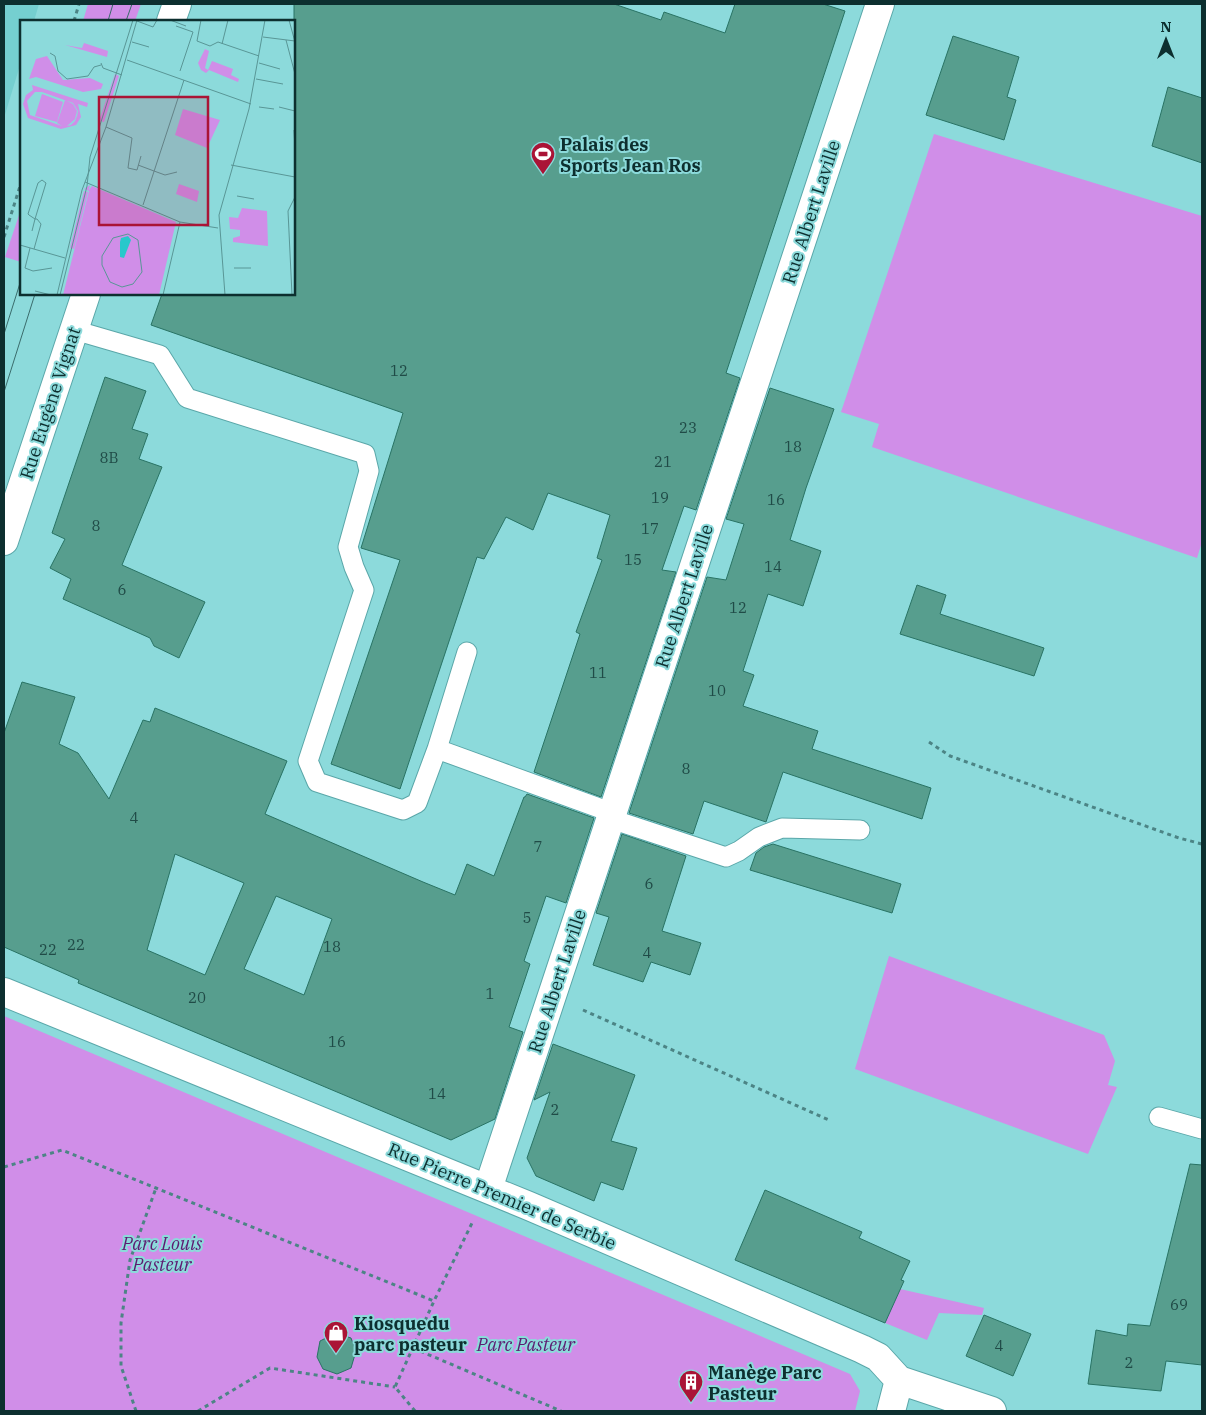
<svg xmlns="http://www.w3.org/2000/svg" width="1206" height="1415" viewBox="0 0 1206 1415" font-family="'IBM Plex Serif',serif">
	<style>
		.built { fill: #75cfd0 }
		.green { fill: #d08ee8 }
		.building { fill: #579e8e; stroke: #297364; fill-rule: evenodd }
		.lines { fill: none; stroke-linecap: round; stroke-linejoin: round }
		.lane-casing { stroke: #5aa7a9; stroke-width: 21 }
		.street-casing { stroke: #5aa7a9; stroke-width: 30 }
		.secondary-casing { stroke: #5aa7a9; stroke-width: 30 }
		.path { stroke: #4c8485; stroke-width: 3; stroke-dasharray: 4 4; stroke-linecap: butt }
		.lane { stroke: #fff; stroke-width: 19 }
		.street { stroke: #fff; stroke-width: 28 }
		.secondary { stroke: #fff; stroke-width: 28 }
		.tram { stroke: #3a6c6c; stroke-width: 1 }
		.labels { text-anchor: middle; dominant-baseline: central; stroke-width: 4; stroke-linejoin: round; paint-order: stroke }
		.number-label { font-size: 15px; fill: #204b47 }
		.poi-label { font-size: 18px; font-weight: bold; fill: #0d2f2f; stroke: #8cdadb; text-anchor: start }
		.street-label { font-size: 18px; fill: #0d2f2f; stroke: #8cdadb }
		.park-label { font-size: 18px; font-style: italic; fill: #5d1b71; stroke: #8cdadb }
		.inset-road { fill: none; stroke: #599696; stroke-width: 1 }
		.view { fill: #aa1436; fill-opacity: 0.15; stroke: #aa1436; stroke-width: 2.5 }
		.inset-edge { fill: none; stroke: #0d2f2f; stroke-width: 2.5 }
	</style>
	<rect width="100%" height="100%" fill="#8cdadb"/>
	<path class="built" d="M4 4H39L34 21H21V62L4 118Z"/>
	<path class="green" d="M88 4H141L135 21H83Z
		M934 134 1202 216V542L1197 558 872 447 879 424 841 412Z
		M21 209V262L5 257Z
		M889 956 1104 1035 1115 1061 1108 1085 1117 1087 1088 1154 855 1069Z
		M4 1016 850 1374 860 1391 855 1411H4Z
		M900 1289 984 1308 982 1315 939 1313 927 1340 885 1323Z"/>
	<path class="building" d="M294 4H614L661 20 664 12 725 33 735 4H823L845 11 726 373 740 378 696 510 684 506 662 570 676 572 601 797 534 772 580 634 576 632 602 560 597 558 610 515 548 493 533 530 506 517 484 559 477 557 400 789 331 764 400 560 361 548 403 413 151 325 162 294H294Z
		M953 36 1019 57 1007 97 1016 100 1004 140 926 115Z
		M1168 87 1202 98V163L1152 146Z
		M105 377 146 391 132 429 148 434 139 459 162 467 122 565 205 602 179 658 154 646 150 638 63 599 71 579 50 568 65 539 52 533Z
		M770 388 834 409 806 488 790 540 821 551 803 606 768 594 743 671 754 675 743 706 818 731 812 749 931 788 922 819 783 772 766 822 704 801 693 834 629 813 707 577 726 580 744 524 726 519Z
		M917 585 946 595 940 614 1044 648 1034 676 900 634Z
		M22 682 75 697 59 744 78 753 109 799 143 720 150 722 155 708 287 761 265 814 423 882 455 895 467 864 494 876 524 797H525L527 794 594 818 566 903 546 896 524 961 530 964 509 1027 523 1032 495 1119 451 1140 78 983 79 980 4 947V733ZM175 854 244 883 205 975 147 950ZM276 896 332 919 304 995 244 969Z
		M622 834 686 856 662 931 701 943 690 975 651 962 643 982 593 965 609 917 596 913Z
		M773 844 901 884 892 913 750 870 756 853 764 847Z
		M553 1044 635 1075 611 1141 637 1148 623 1190 601 1182 594 1201 536 1176 527 1158 550 1092 534 1100Z
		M1190 1164 1202 1165V1365L1166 1361 1161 1391 1088 1384 1096 1330 1127 1336 1128 1324 1150 1326Z
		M765 1190 862 1232 859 1238 910 1261 901 1280 904 1281 885 1323 735 1260Z
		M984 1315 1031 1334 1013 1376 966 1356Z
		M336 1333 351 1338 356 1351 351 1368 337 1374 323 1369 317 1357 320 1341Z"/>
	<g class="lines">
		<defs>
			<path id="lane" d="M74 330 160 355 187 398 365 454 369 471 348 547 354 567 364 590 308 761 317 782 403 810 417 803 437 749 467 652
				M437 749 613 813
				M611 819 726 857 739 851 759 837 782 828 860 830
				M1159 1117 1202 1129"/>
			<path id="street" d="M4 992 529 1206 862 1349 878 1357 899 1380 992 1411
				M488 1189 880 4
				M891 1411 899 1380"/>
			<path id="secondary" d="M171 21 177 4
				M4 541 86 294"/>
		</defs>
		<use href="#lane" class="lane-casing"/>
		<use href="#street" class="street-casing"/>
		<use href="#secondary" class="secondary-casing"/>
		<path class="path" d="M74 21 79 4
			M4 237 21 183
			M929 742 950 756 1179 838 1202 844
			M583 1010 831 1121
			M4 1167 62 1150 156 1188 434 1301
			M413 1348 561 1411
			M136 1411 121 1366V1323L130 1260 156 1188
			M198 1411 270 1368 395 1387
			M415 1411 395 1387 434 1301 473 1221"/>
		<use href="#lane" class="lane"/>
		<use href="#street" class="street"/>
		<use href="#secondary" class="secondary"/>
		<path class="tram" d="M108 21 113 4
			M126 21 132 4
			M4 334 21 280
			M4 392 35 294"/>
	</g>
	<defs>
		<symbol id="stadium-pin" viewBox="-11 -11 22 30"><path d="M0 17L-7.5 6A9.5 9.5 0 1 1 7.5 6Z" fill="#aa1436" stroke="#8cdadb"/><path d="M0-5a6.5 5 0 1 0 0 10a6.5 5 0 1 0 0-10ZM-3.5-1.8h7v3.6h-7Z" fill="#fff"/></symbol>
		<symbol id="shop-pin" viewBox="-11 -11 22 30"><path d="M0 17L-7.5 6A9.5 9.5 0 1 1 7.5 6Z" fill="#aa1436" stroke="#8cdadb"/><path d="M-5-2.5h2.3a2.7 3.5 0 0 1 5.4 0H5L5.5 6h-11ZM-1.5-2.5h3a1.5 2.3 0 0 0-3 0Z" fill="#fff"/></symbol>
		<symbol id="building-pin" viewBox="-11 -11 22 30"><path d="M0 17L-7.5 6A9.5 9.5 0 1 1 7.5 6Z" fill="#aa1436" stroke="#8cdadb"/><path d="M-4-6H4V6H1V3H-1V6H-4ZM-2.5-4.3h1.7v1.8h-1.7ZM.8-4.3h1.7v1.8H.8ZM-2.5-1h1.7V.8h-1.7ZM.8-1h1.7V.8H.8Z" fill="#fff"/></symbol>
	</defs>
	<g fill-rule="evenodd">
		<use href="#stadium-pin" x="529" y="140" width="28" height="38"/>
		<use href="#shop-pin" x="322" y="1319" width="28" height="38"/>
		<use href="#building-pin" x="677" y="1368" width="28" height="38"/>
	</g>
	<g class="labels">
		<g class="number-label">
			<text x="399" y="370">12</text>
			<text x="688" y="427">23</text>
			<text x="793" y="446">18</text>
			<text x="109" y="457">8B</text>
			<text x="663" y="461">21</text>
			<text x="660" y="497">19</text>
			<text x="776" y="499">16</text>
			<text x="96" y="525">8</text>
			<text x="650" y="528">17</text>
			<text x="633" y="559">15</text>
			<text x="773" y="566">14</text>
			<text x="122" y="589">6</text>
			<text x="738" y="607">12</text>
			<text x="598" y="672">11</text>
			<text x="717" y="690">10</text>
			<text x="686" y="768">8</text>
			<text x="134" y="817">4</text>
			<text x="538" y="846">7</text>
			<text x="649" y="883">6</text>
			<text x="527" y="917">5</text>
			<text x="76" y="944">22</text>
			<text x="332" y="946">18</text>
			<text x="48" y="949">22</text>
			<text x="647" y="952">4</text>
			<text x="490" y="993">1</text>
			<text x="197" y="997">20</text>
			<text x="337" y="1041">16</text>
			<text x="437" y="1093">14</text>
			<text x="555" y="1109">2</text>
			<text x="1179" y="1304">69</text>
			<text x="999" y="1345">4</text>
			<text x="1129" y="1362">2</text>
		</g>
		<g class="poi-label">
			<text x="560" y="144">Palais des<tspan x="560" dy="21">Sports Jean Ros</tspan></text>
			<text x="354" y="1323">Kiosquedu<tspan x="354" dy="21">parc pasteur</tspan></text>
			<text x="708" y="1372">Manège Parc<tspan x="708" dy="21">Pasteur</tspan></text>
		</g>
		<g class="street-label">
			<text transform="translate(811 212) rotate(-72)">Rue Albert Laville</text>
			<text transform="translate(50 403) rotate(-72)">Rue Eugène Vignat</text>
			<text transform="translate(684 596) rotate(-72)">Rue Albert Laville</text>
			<text transform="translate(557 981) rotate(-72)">Rue Albert Laville</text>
			<text transform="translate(502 1196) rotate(23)">Rue Pierre Premier de Serbie</text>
		</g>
		<g class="park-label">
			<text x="162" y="1243">Parc Louis<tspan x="162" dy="21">Pasteur</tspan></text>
			<text x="526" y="1344">Parc Pasteur</text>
		</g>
	</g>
	<g transform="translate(20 20)">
		<rect width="275" height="275" fill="#8cdadb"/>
		<path d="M64 23 88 31 87 37 45 25 62 28ZM185 29 189 31 185 48 188 50 192 41 213 49 211 55 219 59 218 62 189 50 186 53 181 50 178 43ZM27 36 43 60 70 58 83 64 81 69 63 72 16 57 9 59 16 39ZM95 54 99 56 84 102 79 101ZM12 65 68 83 67 87 58 84 61 97 56 105 41 109 8 98 3 84 6 75 13 70ZM15 72H22L53 83 58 91 57 96 55 101 51 105 47 106 55 99 57 91 53 84 45 80 37 103 42 106 10 95 7 81ZM22 74 43 82 37 102 15 96ZM163 89 200 100 187 128 155 115ZM159 164 179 171 177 182 156 174ZM70 165 69 170 72 166 156 202 139 275H43L69 171 64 169ZM64 171 68 172 54 229 50 228ZM222 188 247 191 248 226 213 222V218L220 216V210L210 209 209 197 218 198Z" fill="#d08ee8" fill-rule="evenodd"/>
		<path d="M108 216 111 220 104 238 100 237V222L101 218Z" fill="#27c8cb"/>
		<path class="inset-road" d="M150 0 166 6M181 0 177 21 190 26 198 22 239 36M269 0 275 22M117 1 133 7 137 0M156 6 173 12 160 51M243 17 275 21M266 20 275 54M112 22 129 27M202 24 208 0M30 33 35 36 38 51 47 59 68 56 74 47 81 45M107 40 231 84M81 43 83 48 102 55M239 43 260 49M236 59 263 64M239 87 254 89M259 87 275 91M86 107 112 118 108 148 117 150 121 136M274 110 275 128M118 145 134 151M211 145 275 157M134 151 145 155 157 152M65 162 160 202 198 208M217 176 234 179M123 185 164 60M12 211 15 199 26 163 22 160 18 163 8 194 9 195 15 199H17L21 204 14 229M108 214 118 220 122 252 113 264 102 267 90 262 82 245V236L93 218ZM0 225 45 238M10 228 5 248 13 251 32 248M214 248H231M15 271 31 275M37 275 62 170 86 107 117 0M40 275 67 166 70 137 113 0M143 275 160 202M205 275 199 195 229 89 245 0M272 275 268 191 275 177"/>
		<path class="view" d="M79 77H188V205H79Z"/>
		<rect width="275" height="275" class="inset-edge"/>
	</g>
	<rect width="1206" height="1415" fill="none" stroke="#0d2f2f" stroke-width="10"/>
	<g transform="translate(1166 40)" stroke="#8cdadb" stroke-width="4" paint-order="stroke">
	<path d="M0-4L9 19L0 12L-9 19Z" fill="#0d2f2f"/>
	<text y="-8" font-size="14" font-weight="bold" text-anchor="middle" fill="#0d2f2f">N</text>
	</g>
</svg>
